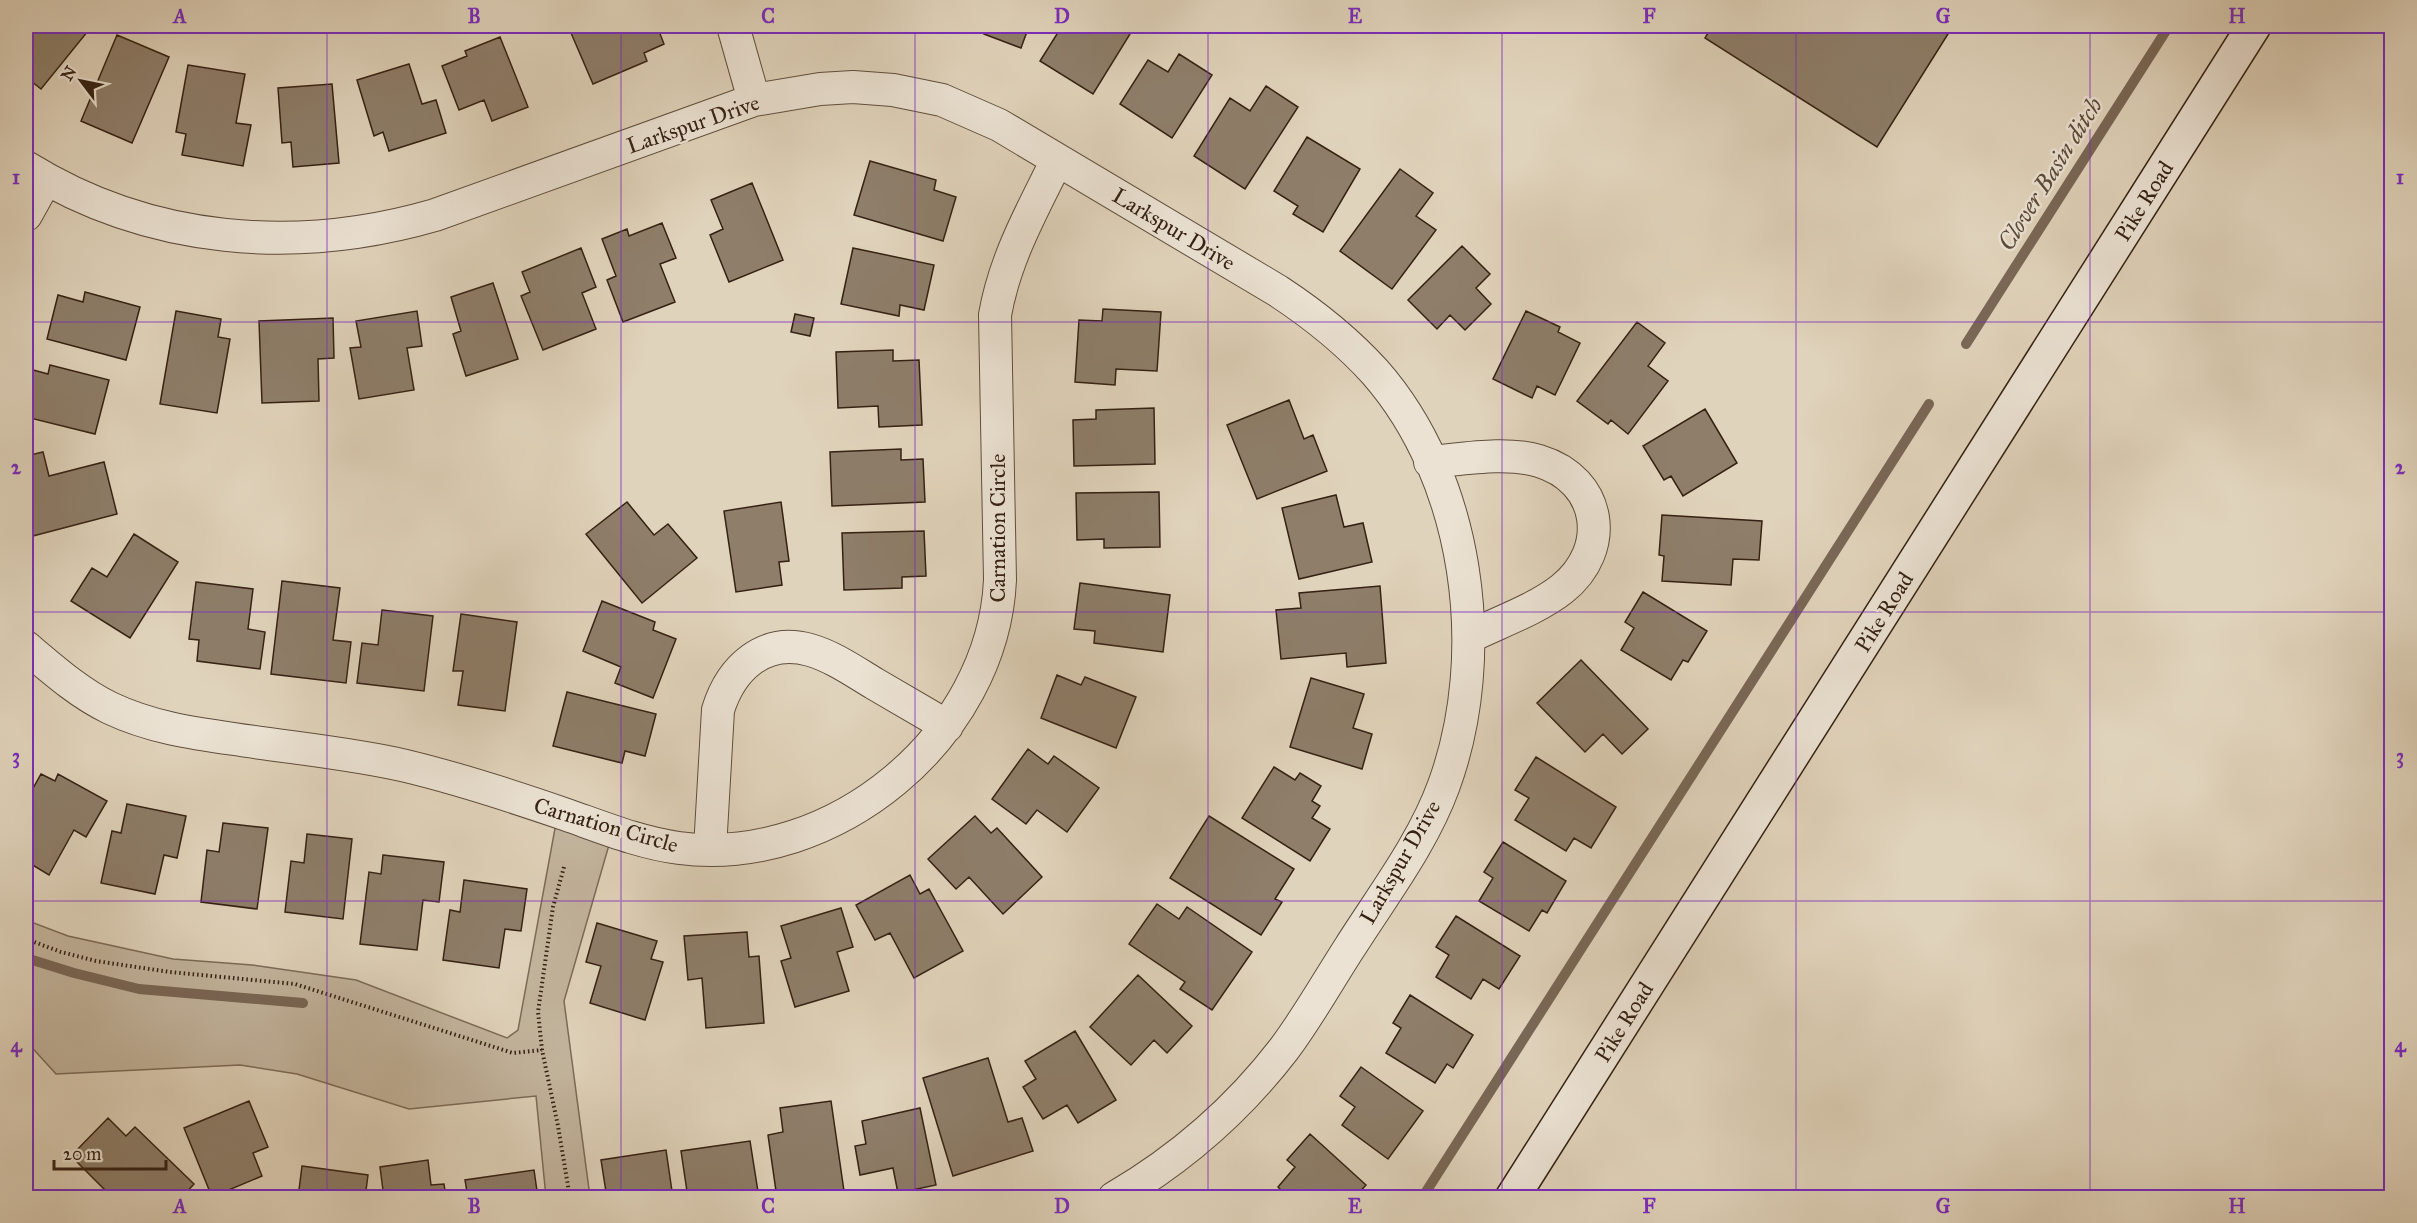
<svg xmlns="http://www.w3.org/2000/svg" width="2417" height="1223" viewBox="0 0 2417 1223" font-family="'IM FELL Great Primer',serif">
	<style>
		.green { fill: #c3b59e; stroke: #7c6b58; stroke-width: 1.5 }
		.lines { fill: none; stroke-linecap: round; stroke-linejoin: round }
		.stream { stroke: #796756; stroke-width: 10 }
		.building { fill: #8e7e6a; stroke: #352113; stroke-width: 1.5 }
		.street-casing { stroke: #604e3d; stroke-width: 34 }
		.secondary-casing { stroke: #352113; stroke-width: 36 }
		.path { stroke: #352113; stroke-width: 4; stroke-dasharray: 1.5 3; stroke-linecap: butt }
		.street { stroke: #ebe2d3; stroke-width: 32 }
		.secondary { stroke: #ebe2d3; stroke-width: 33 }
		.grid { fill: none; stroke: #7b2cbf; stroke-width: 1.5; stroke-opacity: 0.55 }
		.labels { text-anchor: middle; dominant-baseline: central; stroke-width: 5; stroke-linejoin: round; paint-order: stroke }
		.street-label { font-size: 22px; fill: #352113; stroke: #ebe2d3 }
		.water-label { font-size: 24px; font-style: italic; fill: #5d4a3a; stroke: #ebe2d3 }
		.neatline { fill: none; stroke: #7b2cbf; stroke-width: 2 }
		.grid-label { font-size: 20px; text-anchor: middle; font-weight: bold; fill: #7b2cbf }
	</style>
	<rect width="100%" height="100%" fill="#e0d3bb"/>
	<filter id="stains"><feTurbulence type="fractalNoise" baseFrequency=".00333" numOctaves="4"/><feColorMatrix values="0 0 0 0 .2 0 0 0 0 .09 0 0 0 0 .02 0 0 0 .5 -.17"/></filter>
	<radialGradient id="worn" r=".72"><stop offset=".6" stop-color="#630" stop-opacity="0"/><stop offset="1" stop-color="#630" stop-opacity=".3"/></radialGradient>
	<path class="green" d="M558 812 613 831 564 1001 590 1197H546L536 1096 409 1109 297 1074 240 1065 56 1074 26 1041V920L68 936 173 959 252 965 356 980 507 1038 518 1030Z"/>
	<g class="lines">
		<path class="stream" d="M1966 344 2169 26
			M26 958 74 973 139 989 303 1003
			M1422 1198 1929 404"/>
	</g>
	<path class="building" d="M26 26H92L41 89 26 77Z
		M588 26H657L664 44 644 53 647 61 593 84 571 33Z
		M987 26H1029L1021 48 984 34Z
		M1062 26H1116L1130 34 1093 94 1040 61Z
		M1712 26H1953L1877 147 1705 38Z
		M117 35 169 57 132 143 81 121Z
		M500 37 528 107 492 121 484 100 459 110 442 66 467 56 465 51Z
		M1179 54 1212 75 1172 138 1120 104 1148 60 1168 72Z
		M409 64 422 104 436 100 446 133 389 151 383 132 374 136 357 80Z
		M188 65 245 74 236 123 251 125 243 166 182 155 186 134 176 132Z
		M332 84 339 163 293 167 291 142 282 143 278 88Z
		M1266 86 1298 107 1245 189 1194 156 1230 98 1250 111Z
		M1307 137 1360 169 1323 232 1293 214 1298 206 1274 191Z
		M870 161 936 180 934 190 956 197 943 241 854 215Z
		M1400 169 1433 193 1416 216 1436 230 1392 289 1340 251Z
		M752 183 783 260 729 282 710 235 723 229 711 200Z
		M662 223 676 258 660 264 675 302 623 322 607 280 616 276 602 239 627 229 629 236Z
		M1462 246 1490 274 1476 288 1491 304 1465 330 1450 315 1437 329 1408 300Z
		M581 248 596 287 582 293 596 329 543 350 521 296 530 292 522 272Z
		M853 248 934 265 924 310 900 305 899 316 841 304Z
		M493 283 518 359 466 376 453 334 461 331 451 297Z
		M85 292 140 307 126 360 47 339 58 295 83 302Z
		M1103 309 1161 312 1157 371 1116 369 1115 385 1075 382 1079 320 1102 321Z
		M176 311 221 319 218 337 230 339 217 413 160 404Z
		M417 311 422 346 407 348 414 390 359 399 350 348 361 347 356 321Z
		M1526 311 1560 327 1558 332 1580 343 1555 395 1537 386 1532 398 1493 379Z
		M795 314 814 318 810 336 791 332Z
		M333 318 334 358 318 359 319 401 262 403 259 321Z
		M1637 322 1665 343 1648 366 1668 381 1628 434 1611 420 1608 424 1577 401Z
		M893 350V361L919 360 922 425 879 427 878 406 838 408 836 352Z
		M50 365 109 380 95 434 26 417V368L48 374Z
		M1289 400 1304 439 1313 435 1327 471 1257 499 1227 425Z
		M1154 408 1155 464 1074 466 1073 420 1096 419V410Z
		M1705 409 1737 463 1683 496 1671 476 1664 480 1643 446Z
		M901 449V460L923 459 925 502 832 506 830 452Z
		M43 452 49 476 104 462 117 514 29 537 26 521V456Z
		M1159 492 1160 547 1104 548V539L1077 540 1076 493Z
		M1336 495 1344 527 1363 523 1372 562 1299 579 1282 508Z
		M627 502 654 535 668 524 697 558 642 603 586 534Z
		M781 502 789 561 779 562 782 585 736 592 724 511Z
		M1662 515 1762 521 1759 560 1733 559 1731 585 1662 581 1664 556 1659 555Z
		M924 531 926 576 902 577V588L844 590 842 533Z
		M134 534 178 562 130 638 71 601 92 568 107 577Z
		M282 581 340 588 333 640 351 642 346 683 271 674Z
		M196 582 253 589 248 629 265 632 260 669 197 661 199 640 189 639Z
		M1080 583 1170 595 1163 652 1094 643 1095 631 1074 629Z
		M1380 586 1386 663 1347 667 1346 653 1281 659 1276 610 1301 608 1299 593Z
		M1643 592 1707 631 1688 662 1683 660 1671 680 1621 650 1634 628 1625 622Z
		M602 601 655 622 653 630 676 639 653 698 615 683 621 667 583 651Z
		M382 610 433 616 424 691 357 683 362 643 378 645Z
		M461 614 517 622 505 711 458 705 463 671H453Z
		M1581 660 1648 729 1622 754 1603 734 1585 752 1537 703Z
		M1057 675 1081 685 1085 677 1136 697 1116 748 1041 718Z
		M1311 678 1364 694 1353 728 1372 734 1362 769 1290 747Z
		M567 692 656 714 645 756 625 751 622 763 553 746Z
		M1028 749 1048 764 1054 756 1099 788 1067 832 1037 810 1026 824 992 799Z
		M1536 757 1616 807 1591 848 1574 838 1566 851 1515 820 1529 798 1515 790Z
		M1274 767 1295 780 1300 773 1321 786 1312 801 1320 806 1312 818 1330 829 1310 861 1242 818Z
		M41 774 55 781 58 774 107 801 86 837 74 830 49 875 26 861V801Z
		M127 804 186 816 177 858 164 855 155 894 101 883 112 831 121 833Z
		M975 816 991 833 997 828 1042 877 1003 914 969 877 956 889 928 859Z
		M1209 816 1294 869 1275 899 1282 902 1261 935 1170 878Z
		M223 823 268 828 257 909 201 902 207 850 219 852Z
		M307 834 352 839 343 919 285 912 291 861 304 863Z
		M1503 842 1566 881 1547 913 1542 910 1529 931 1479 901 1493 878 1484 872Z
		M383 855 444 862 439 902 423 900 417 950 360 944 369 872 381 874Z
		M910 875 920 894 929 889 963 951 914 978 890 933 875 940 856 905Z
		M464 880 527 889 521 931 505 929 499 968 443 960 450 910 460 912Z
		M1157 904 1179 919 1187 907 1252 952 1212 1010 1180 989 1185 982 1129 944Z
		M841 908 853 947 837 952 849 991 795 1007 781 961 791 958 781 926Z
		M1456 916 1520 956 1499 989 1483 979 1471 999 1436 977 1449 955 1436 947Z
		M597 923 657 941 651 959 663 962 645 1020 590 1003 601 966 586 962Z
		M747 932 749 957 759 956 764 1023 706 1028 702 978 688 980 684 936Z
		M1138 975 1192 1026 1167 1053 1154 1040 1131 1065 1090 1027Z
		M1410 995 1473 1035 1453 1068 1447 1064 1435 1083 1386 1053 1401 1028 1393 1023Z
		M1075 1031 1116 1100 1078 1123 1067 1105 1043 1119 1023 1087 1036 1079 1025 1061Z
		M988 1058 1008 1122 1022 1118 1033 1151 953 1176 923 1078Z
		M1361 1067 1423 1111 1388 1159 1342 1125 1355 1107 1340 1096Z
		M249 1101 268 1147 253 1153 262 1176 212 1197 184 1128Z
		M831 1101 845 1198H777L768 1135 783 1132 780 1108Z
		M920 1108 936 1185 898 1193 893 1168 860 1175 855 1146 866 1144 862 1121Z
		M108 1118 126 1136 135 1127 194 1184 181 1198H113L71 1156Z
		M1310 1134 1366 1185 1354 1198H1289L1278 1187 1295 1167 1287 1160Z
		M750 1141 759 1198H688L681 1151Z
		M666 1150 673 1198H607L601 1160Z
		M428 1160 431 1185 444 1184 446 1198H384L380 1167Z
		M302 1166 368 1175 365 1198H298Z
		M534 1170 538 1198H468L465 1180Z"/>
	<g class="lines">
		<defs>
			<path id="street" d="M733 26 754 100
				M26 167C150 244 297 255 435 215L754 100 820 89 853 87 893 90 942 100 999 125 1278 291C1313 314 1346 340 1375 372 1469 479 1492 653 1444 785 1423 843 1383 895 1350 947 1328 981 1308 1017 1284 1049 1238 1109 1179 1160 1114 1198
				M26 215 46 179
				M1430 462C1464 459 1506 451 1539 461 1602 480 1612 549 1562 589 1535 610 1499 622 1469 637
				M26 647C52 669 79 693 110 708 150 727 191 733 234 739 291 748 350 753 406 766 460 779 515 797 567 815 604 828 641 843 679 848 834 868 993 736 1000 580L995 315C1005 258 1032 211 1057 160
				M710 849 718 710C731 668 764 637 810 650 834 657 855 672 875 684 899 698 923 712 947 726"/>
			<path id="secondary" d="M1512 1198 2254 26"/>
		</defs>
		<use href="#street" class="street-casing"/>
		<use href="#secondary" class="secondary-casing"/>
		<path class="path" d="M564 867 553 907 538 1012 542 1050 558 1126 570 1198
			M26 939 61 952 96 961 170 972 295 984 513 1053 542 1050"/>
		<use href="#street" class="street"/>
		<use href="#secondary" class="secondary"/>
	</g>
	<path class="grid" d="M327 26V1198M621 26V1198M915 26V1198M1208 26V1198M1502 26V1198M1796 26V1198M2090 26V1198M26 322H2392M26 612H2392M26 901H2392"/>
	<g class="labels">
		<g class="street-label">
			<text transform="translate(693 124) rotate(-19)">Larkspur Drive</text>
			<text transform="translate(2144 201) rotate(-58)">Pike Road</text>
			<text transform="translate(1174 229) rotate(31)">Larkspur Drive</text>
			<text transform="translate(997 528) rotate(-90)">Carnation Circle</text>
			<text transform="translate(1884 612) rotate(-58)">Pike Road</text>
			<text transform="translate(606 825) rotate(16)">Carnation Circle</text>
			<text transform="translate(1400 862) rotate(-60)">Larkspur Drive</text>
			<text transform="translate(1624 1022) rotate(-58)">Pike Road</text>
		</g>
		<g class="water-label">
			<text transform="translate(2050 174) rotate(-58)">Clover Basin ditch</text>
		</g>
	</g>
	<rect width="2417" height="1223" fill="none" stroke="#e0d3bb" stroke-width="66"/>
	<g transform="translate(81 81) rotate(302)" stroke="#ebe2d3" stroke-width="4.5" paint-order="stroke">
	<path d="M0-4.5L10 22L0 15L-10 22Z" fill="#352113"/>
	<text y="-9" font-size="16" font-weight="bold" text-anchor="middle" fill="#352113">N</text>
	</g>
	<path d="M54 1160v9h112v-9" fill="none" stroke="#352113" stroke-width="3"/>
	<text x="63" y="1160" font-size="18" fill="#352113" stroke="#ebe2d3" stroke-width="4.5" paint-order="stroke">20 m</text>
	<rect x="33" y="33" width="2351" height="1157" class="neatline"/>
	<g class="grid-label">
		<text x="180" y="23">A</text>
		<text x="474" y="23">B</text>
		<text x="768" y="23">C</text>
		<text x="1062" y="23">D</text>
		<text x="1355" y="23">E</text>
		<text x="1649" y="23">F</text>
		<text x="1943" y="23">G</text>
		<text x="2237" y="23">H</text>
		<text x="16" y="184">1</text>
		<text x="2400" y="184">1</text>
		<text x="16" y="474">2</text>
		<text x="2400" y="474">2</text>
		<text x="16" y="763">3</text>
		<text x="2400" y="763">3</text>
		<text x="16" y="1052">4</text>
		<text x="2400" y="1052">4</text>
		<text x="180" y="1213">A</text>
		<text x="474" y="1213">B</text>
		<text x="768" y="1213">C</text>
		<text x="1062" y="1213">D</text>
		<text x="1355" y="1213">E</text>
		<text x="1649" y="1213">F</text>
		<text x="1943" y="1213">G</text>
		<text x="2237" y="1213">H</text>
	</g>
	<rect width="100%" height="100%" filter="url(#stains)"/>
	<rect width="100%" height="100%" fill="url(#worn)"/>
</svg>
